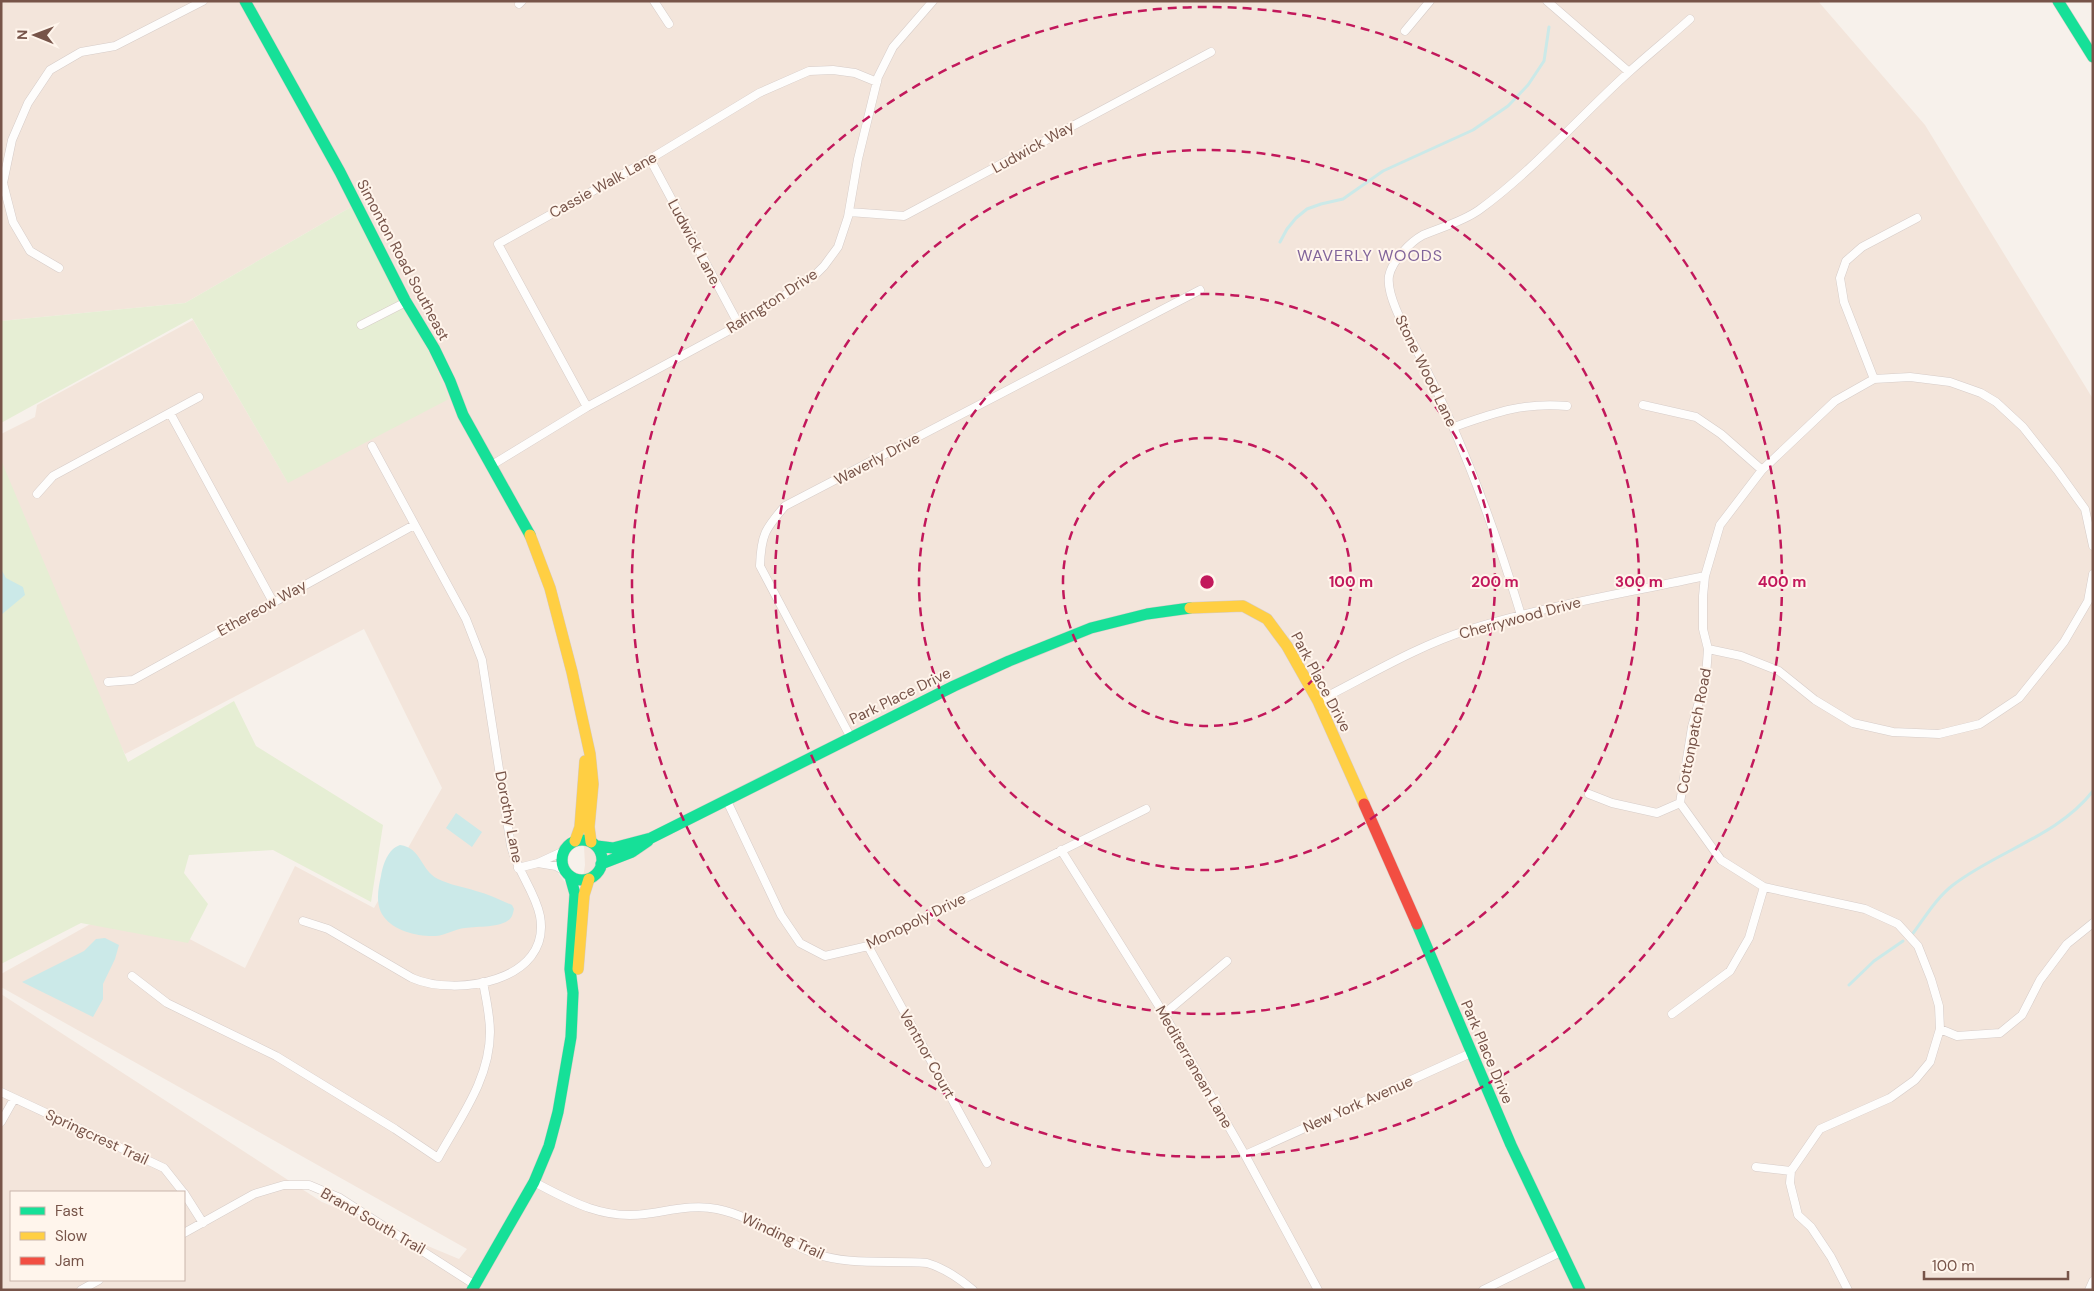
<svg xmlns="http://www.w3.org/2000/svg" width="2094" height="1291" viewBox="0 0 2094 1291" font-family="'DM Sans',sans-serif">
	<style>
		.residential { fill: #f3e5db; fill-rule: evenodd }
		.green { fill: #e6eed4 }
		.water { fill: #cbe9e8 }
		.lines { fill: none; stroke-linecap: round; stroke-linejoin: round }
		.stream { stroke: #cbe9e8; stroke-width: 3 }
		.street-casing { stroke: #d6ccc8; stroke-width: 9 }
		.fast-casing { stroke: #d6ccc7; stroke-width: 12 }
		.slow-casing { stroke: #d6ccc7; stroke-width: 12 }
		.jam-casing { stroke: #d6ccc7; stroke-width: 12 }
		.street { stroke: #fefdfc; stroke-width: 8 }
		.fast { stroke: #16e098; stroke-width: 11 }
		.slow { stroke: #ffcf43; stroke-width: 11 }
		.jam { stroke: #f24e42; stroke-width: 11 }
		.ring { fill: none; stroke: #c2185b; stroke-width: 2.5; stroke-dasharray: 9 6 }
		.labels { text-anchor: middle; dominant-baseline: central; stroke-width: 4; stroke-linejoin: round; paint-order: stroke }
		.street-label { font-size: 15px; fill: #775449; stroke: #fff5ec }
		.neighbourhood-label { font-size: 16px; letter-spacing: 1px; fill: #81649a; stroke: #fff5ec }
		.centre { fill: #c2185b; stroke: #fff5ec; stroke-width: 2.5 }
		.ring-label { font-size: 15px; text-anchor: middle; font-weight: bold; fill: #c2185b; stroke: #fff5ec; stroke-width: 4; stroke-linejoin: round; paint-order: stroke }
	</style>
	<rect width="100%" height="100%" fill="#f7f1eb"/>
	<path class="residential" d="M1 1H1818L1925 125 2093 399V1290H1V994L322 1202 459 1259 467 1249 1 987V974L94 922 180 934 245 968 295 866 374 908 442 788 364 629 125 754 1 517V434L35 417 37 405 193 320 287 481 351 207 185 303 1 321ZM580 770 585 865 567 981 571 910 568 886 558 873 557 851 576 829ZM11 1192H184V1280H11Z"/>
	<path class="green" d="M351 207 433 360 449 399 288 483 192 318 1 423V321L185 303Z
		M1 460 128 762 234 701 256 746 383 825 371 902 273 850 189 855 184 873 208 904 188 943 81 923 1 964Z"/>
	<path class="water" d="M1 569 6 578 23 587 25 595 1 615Z
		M456 813 482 832 472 847 446 828Z
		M400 845C422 848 420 870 438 879 450 885 464 887 476 891 488 894 500 900 512 905L514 909C513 912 513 916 510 919 500 928 478 926 465 928 455 929 446 935 436 936 419 937 394 931 384 917 375 905 378 889 381 876 383 864 388 849 400 845Z
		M105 938 119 945 115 959 103 984V999L93 1017 22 982 84 951 96 939Z"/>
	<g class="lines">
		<path class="stream" d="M1280 242 1287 229 1296 218 1307 209 1321 204 1343 199 1383 171 1473 130 1508 106 1528 85 1544 61 1549 27
			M1911 936C1924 919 1936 898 1953 885 1997 851 2058 836 2093 791
			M1849 985 1874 961 1903 941"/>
		<defs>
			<path id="street" d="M654 1 669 24
				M1547 1 1629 72
				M519 4 522 1
				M1405 31 1430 1
				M650 159 739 325
				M849 212 904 216 1211 52
				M59 268 30 251 13 222 3 183 12 140 28 103 50 70 81 52 115 46 203 1
				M361 325 406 302
				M1874 379 1844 302 1840 278 1846 261 1862 247 1917 218
				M1643 405 1696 417 1721 434 1762 470
				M587 407 498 244 650 159 759 93 809 71 833 70 855 73 877 82
				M170 413 273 602
				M1454 427C1494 413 1524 402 1567 406
				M492 465 587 407 739 325 814 276 824 266 838 247 848 217 858 159 878 77 893 47 933 1
				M37 494 53 476 199 397
				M1521 615C1493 523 1460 433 1415 347 1406 330 1386 296 1389 276 1392 261 1410 242 1423 235 1442 227 1462 222 1479 210 1534 170 1579 117 1629 72 1649 54 1670 37 1690 19
				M1708 649 1741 656 1779 671 1815 700 1853 723 1893 732 1939 734 1980 724 2019 698 2064 642 2088 601 2093 574
				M108 682 133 680 414 525
				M1318 701C1366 677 1417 646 1468 630 1545 606 1626 593 1705 576
				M851 738 760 566C761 535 765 529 785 506L1200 290
				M1589 794 1612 803 1657 813 1680 803
				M727 801 781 915 800 943 825 956 868 946 1146 809
				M1061 850 1164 1014 1245 1155 1318 1290
				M538 863 556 866 565 871
				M518 868 538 863 564 851
				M303 921 328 929 412 978C455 997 552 982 540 916 535 891 517 871 511 846L482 660 466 619 372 446
				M868 946 987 1163
				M132 976 167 1003 276 1056 395 1129 438 1158C460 1118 490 1079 490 1032 490 1015 486 999 483 982
				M1164 1014 1227 961
				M1672 1014 1730 971 1749 938 1764 887
				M1940 1029 1957 1036 2000 1033 2022 1015 2040 980 2067 944 2093 923
				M1 1092 164 1168 183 1192
				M1 1122 14 1099
				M1245 1155 1471 1053
				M1756 1167 1791 1171
				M534 1182C570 1201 603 1220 645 1214 669 1211 693 1204 717 1209 753 1216 780 1240 813 1253 849 1266 889 1260 927 1263 944 1268 959 1278 973 1290
				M184 1193 203 1223
				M184 1233 254 1194 284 1185H309L340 1198 475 1285
				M81 1290 99 1280
				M1483 1290 1561 1252
				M1848 1290 1831 1257 1811 1227 1798 1215 1790 1183 1791 1171 1820 1129 1890 1098 1915 1080 1930 1062 1940 1029 1939 1006 1931 979 1918 946 1898 924 1865 909 1764 887 1721 860 1680 803 1692 727 1706 676 1708 649 1703 629V596L1705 576 1720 525 1762 470 1835 401 1874 379 1910 377 1950 382 1981 393 1996 402 2023 427 2057 470 2085 509 2093 546
				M2089 1290 2093 1281"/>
			<path id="fast" d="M245 1 340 172 405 300 434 348 450 381 463 415 530 535
				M2058 1 2093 57
				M562 860a20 20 0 1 1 40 0a20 20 0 1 1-40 0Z
				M597 846 613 848 651 838 954 686 1009 661 1091 628 1147 614 1190 608
				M601 864 632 852 648 841
				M1417 924 1511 1145 1580 1290
				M472 1290 534 1182 549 1146 558 1112 571 1037 573 993 570 969 575 894 570 876"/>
			<path id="slow" d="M530 535 550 588 572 672 590 754 593 784 589 827 591 842
				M1190 608 1243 606 1267 619 1287 646 1318 701 1364 804
				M575 841 580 827 585 761
				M578 969 584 895 589 879"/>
			<path id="jam" d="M1364 804 1417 924"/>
		</defs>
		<use href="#street" class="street-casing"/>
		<use href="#fast" class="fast-casing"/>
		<use href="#slow" class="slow-casing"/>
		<use href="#jam" class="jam-casing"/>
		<use href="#street" class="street"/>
		<use href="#fast" class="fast"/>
		<use href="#slow" class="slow"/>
		<use href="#jam" class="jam"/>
	</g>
	<g class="ring">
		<circle cx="1207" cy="582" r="144"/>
		<circle cx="1207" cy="582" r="288"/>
		<circle cx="1207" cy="582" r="432"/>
		<circle cx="1207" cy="582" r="575"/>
	</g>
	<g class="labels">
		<g class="street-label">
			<text transform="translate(1033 147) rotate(-29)">Ludwick Way</text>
			<text transform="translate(603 185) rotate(-29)">Cassie Walk Lane</text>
			<text transform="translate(694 242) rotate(62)">Ludwick Lane</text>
			<text transform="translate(403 260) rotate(62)">Simonton Road Southeast</text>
			<text transform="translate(772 301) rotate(-33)">Rafington Drive</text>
			<text transform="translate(1426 371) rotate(64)">Stone Wood Lane</text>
			<text transform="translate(877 459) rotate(-28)">Waverly Drive</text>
			<text transform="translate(262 608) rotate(-29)">Ethereow Way</text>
			<text transform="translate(1520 618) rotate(-15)">Cherrywood Drive</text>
			<text transform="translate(1321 682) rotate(62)">Park Place Drive</text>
			<text transform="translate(900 696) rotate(-26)">Park Place Drive</text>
			<text transform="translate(1694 731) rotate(-79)">Cottonpatch Road</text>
			<text transform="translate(509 817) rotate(79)">Dorothy Lane</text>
			<text transform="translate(916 921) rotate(-26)">Monopoly Drive</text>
			<text transform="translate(1487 1052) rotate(67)">Park Place Drive</text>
			<text transform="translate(927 1054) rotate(61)">Ventnor Court</text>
			<text transform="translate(1194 1067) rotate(60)">Mediterranean Lane</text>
			<text transform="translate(1358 1104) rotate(-24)">New York Avenue</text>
			<text transform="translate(97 1137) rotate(25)">Springcrest Trail</text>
			<text transform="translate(373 1221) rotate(30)">Brand South Trail</text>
			<text transform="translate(783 1236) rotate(25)">Winding Trail</text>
		</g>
		<g class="neighbourhood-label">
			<text x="1370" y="255">WAVERLY WOODS</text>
		</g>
	</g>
	<circle cx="1207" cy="582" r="8" class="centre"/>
	<g class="ring-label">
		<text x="1351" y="587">100 m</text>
		<text x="1495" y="587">200 m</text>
		<text x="1639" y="587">300 m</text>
		<text x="1782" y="587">400 m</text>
	</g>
	<rect width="2094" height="1291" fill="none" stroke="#775449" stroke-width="5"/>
	<rect x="10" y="1191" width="175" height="90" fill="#fff5ec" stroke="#c9b5ab"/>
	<rect x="20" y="1207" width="25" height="8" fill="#16e098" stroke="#c9b5ab"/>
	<text x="55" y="1216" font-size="15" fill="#775449">Fast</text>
	<rect x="20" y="1232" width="25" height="8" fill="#ffcf43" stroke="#c9b5ab"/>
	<text x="55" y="1241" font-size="15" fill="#775449">Slow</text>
	<rect x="20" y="1257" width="25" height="8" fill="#f24e42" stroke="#c9b5ab"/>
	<text x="55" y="1266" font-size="15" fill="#775449">Jam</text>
	<g transform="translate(35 35) rotate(271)" stroke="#fff5ec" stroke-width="4" paint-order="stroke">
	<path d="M0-4L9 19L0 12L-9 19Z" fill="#775449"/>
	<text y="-8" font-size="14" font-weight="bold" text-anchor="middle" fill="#775449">N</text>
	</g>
	<path d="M1924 1271v8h144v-8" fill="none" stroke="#775449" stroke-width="2.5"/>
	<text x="1932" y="1271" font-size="15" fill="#775449" stroke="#fff5ec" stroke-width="4" paint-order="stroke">100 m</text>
</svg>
